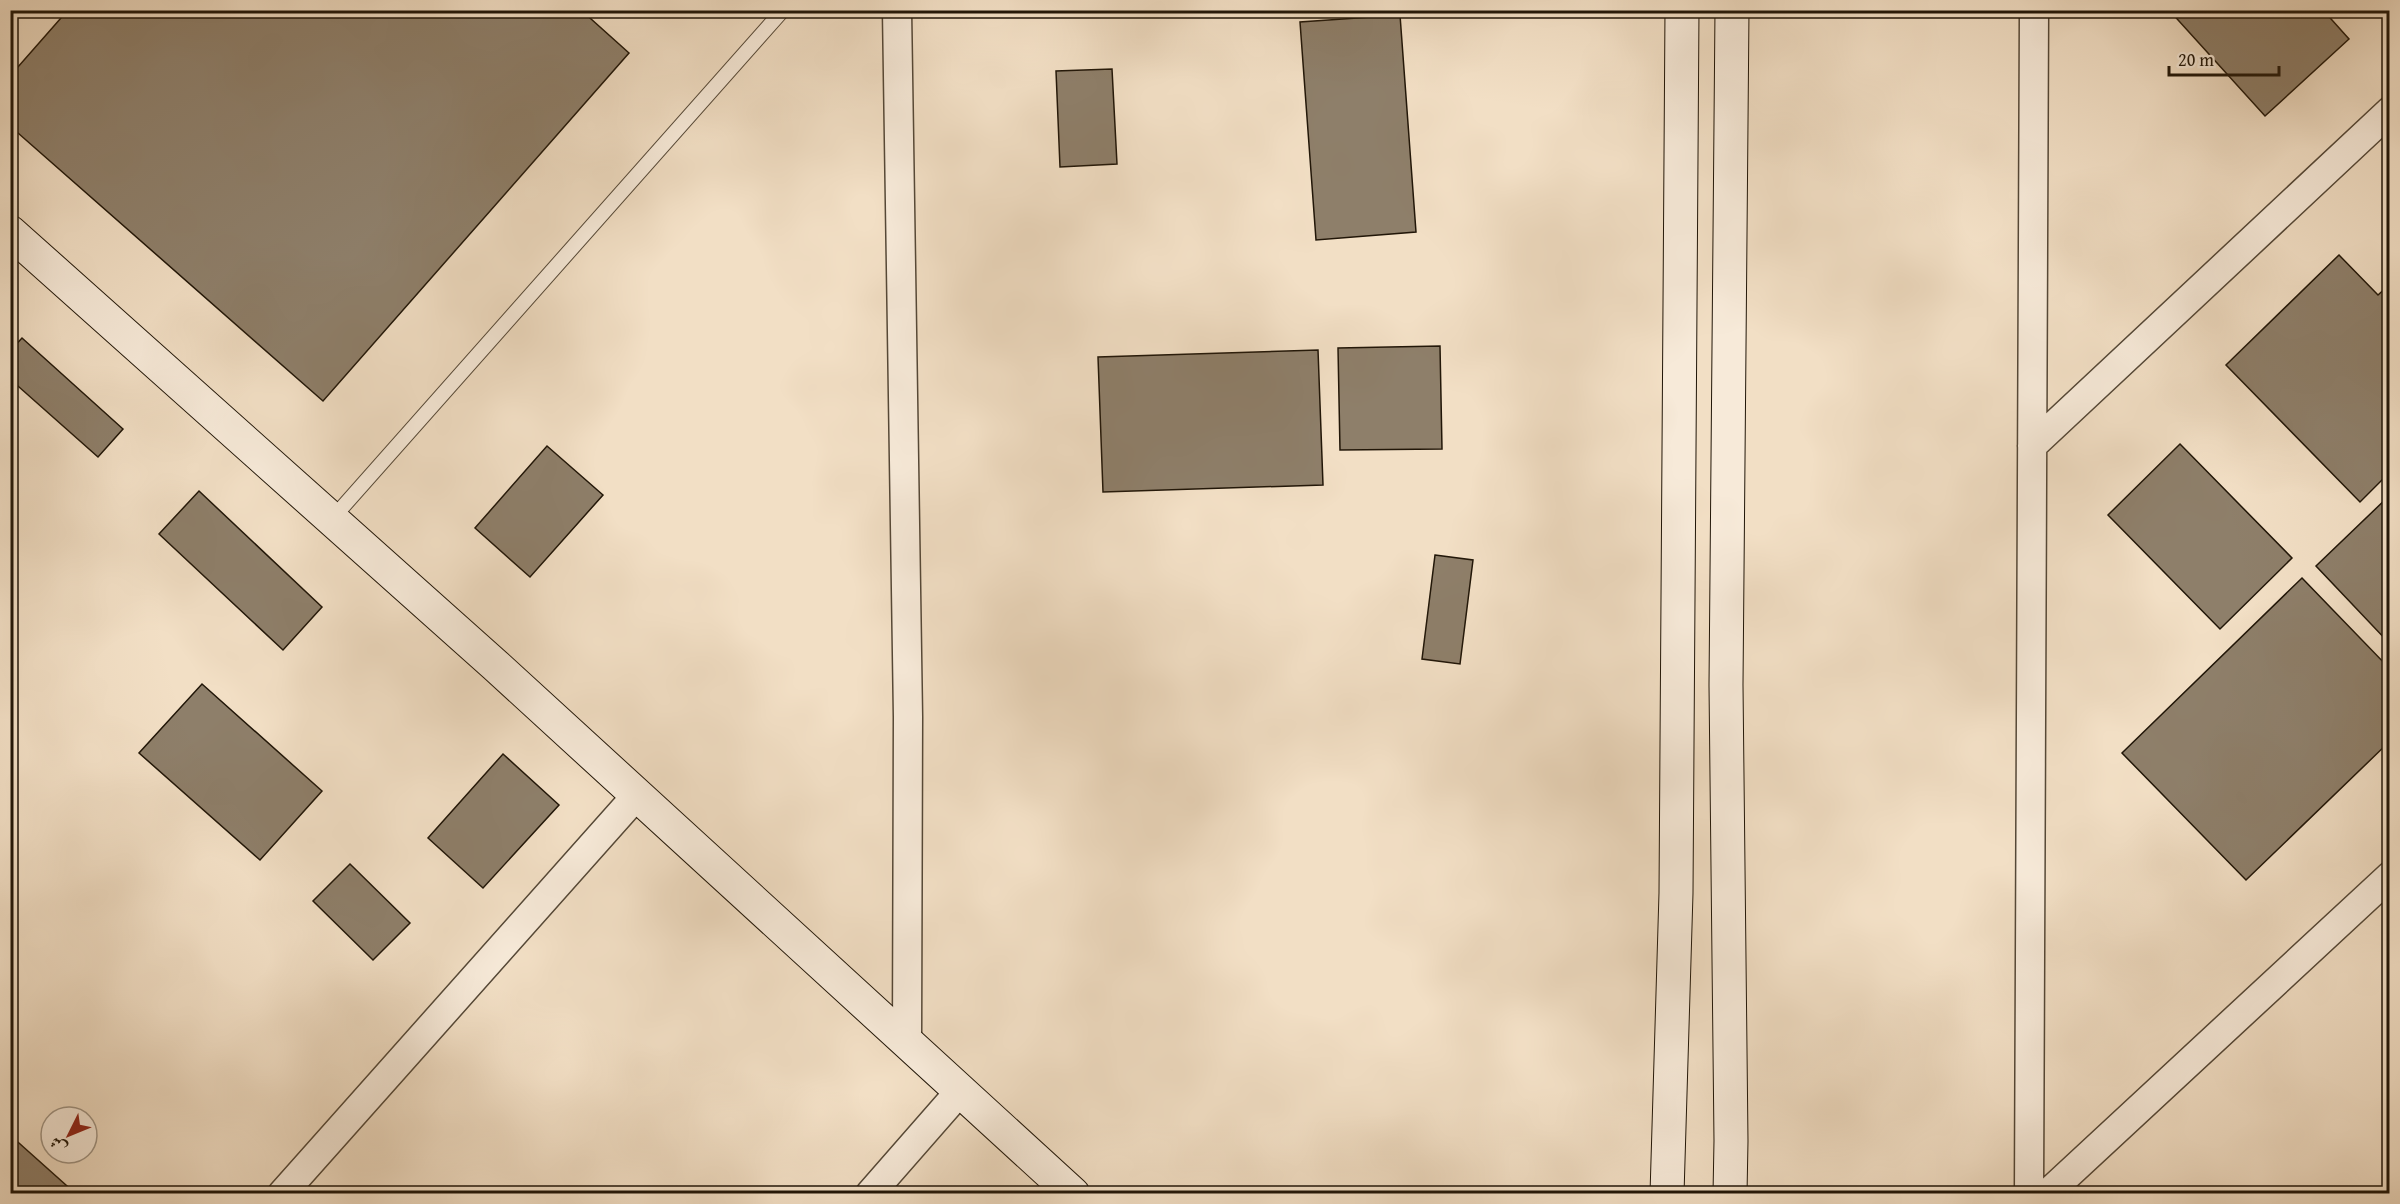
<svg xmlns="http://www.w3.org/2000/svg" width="2400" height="1204" viewBox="0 0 2400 1204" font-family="'Gentium Book Plus',Amiri,serif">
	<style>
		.building { fill: #8e7f6a; stroke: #211608; stroke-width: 1.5 }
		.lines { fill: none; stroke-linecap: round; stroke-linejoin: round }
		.lane-casing { stroke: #554837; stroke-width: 16 }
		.street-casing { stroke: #554837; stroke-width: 31 }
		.secondary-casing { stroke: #211608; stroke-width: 35 }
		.lane { stroke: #f7ead9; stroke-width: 14 }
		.street { stroke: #f7ead9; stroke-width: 28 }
		.secondary { stroke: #f7ead9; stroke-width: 33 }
	</style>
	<rect width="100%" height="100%" fill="#f2dfc5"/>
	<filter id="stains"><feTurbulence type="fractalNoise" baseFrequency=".00333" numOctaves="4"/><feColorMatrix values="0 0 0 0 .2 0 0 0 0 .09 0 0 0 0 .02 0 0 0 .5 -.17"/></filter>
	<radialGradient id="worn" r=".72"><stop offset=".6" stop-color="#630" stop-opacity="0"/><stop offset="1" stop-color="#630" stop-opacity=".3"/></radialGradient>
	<path class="building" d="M68 10H581L629 53 323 401 10 126V76Z
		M2169 10H2323L2349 39 2265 116Z
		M1400 15 1416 232 1316 240 1300 22Z
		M1112 69 1117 164 1060 167 1056 71Z
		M2339 255 2378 295 2390 284V472L2360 502 2226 365Z
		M22 338 123 429 98 457 10 379V351Z
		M1440 346 1442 449 1340 450 1338 348Z
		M1318 350 1323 485 1103 492 1098 357Z
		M2180 444 2292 558 2220 629 2108 515Z
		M547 446 603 495 530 577 475 528Z
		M199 491 322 607 283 650 159 534Z
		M2390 495V642L2389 643 2316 566Z
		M1435 555 1473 560 1460 664 1422 659Z
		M2302 578 2390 669V741L2246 880 2122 753Z
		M202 684 322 791 260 860 139 753Z
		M503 754 559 805 483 888 428 838Z
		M350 864 410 923 373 960 313 901Z
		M10 1135 76 1194H10Z"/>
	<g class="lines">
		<defs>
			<path id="lane" d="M332 519 783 10"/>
			<path id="street" d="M897 10 908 717 907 1042
				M2032 446 2390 111
				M282 1194 637 795
				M870 1194 961 1090
				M2029 1194 2034 10
				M2047 1194 2390 876"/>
			<path id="secondary" d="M10 232 495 665 1073 1194
				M1667 1194 1676 893 1682 10
				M1730 1194 1731 1141 1726 685 1732 10"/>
		</defs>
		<use href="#lane" class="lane-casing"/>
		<use href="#street" class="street-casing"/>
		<use href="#secondary" class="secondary-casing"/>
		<use href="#lane" class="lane"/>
		<use href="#street" class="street"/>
		<use href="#secondary" class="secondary"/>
	</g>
	<rect width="2400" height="1204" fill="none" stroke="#f2dfc5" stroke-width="36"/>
	<rect x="12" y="12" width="2376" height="1180" fill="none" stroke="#211608" stroke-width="3"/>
	<rect x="18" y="18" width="2364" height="1168" fill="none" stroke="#211608" stroke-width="1.5"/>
	<g transform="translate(69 1135) rotate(227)"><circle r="28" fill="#f7ead9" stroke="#a19585" stroke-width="1.5"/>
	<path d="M0-4.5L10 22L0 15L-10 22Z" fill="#8f2418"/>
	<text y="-9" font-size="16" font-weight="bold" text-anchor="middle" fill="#211608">ش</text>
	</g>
	<path d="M2169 66v9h110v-9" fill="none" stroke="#211608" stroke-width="3"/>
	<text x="2178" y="66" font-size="18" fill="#211608" stroke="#f7ead9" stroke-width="4.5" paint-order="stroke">20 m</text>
	<rect width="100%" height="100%" filter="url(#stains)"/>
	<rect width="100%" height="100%" fill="url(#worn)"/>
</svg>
